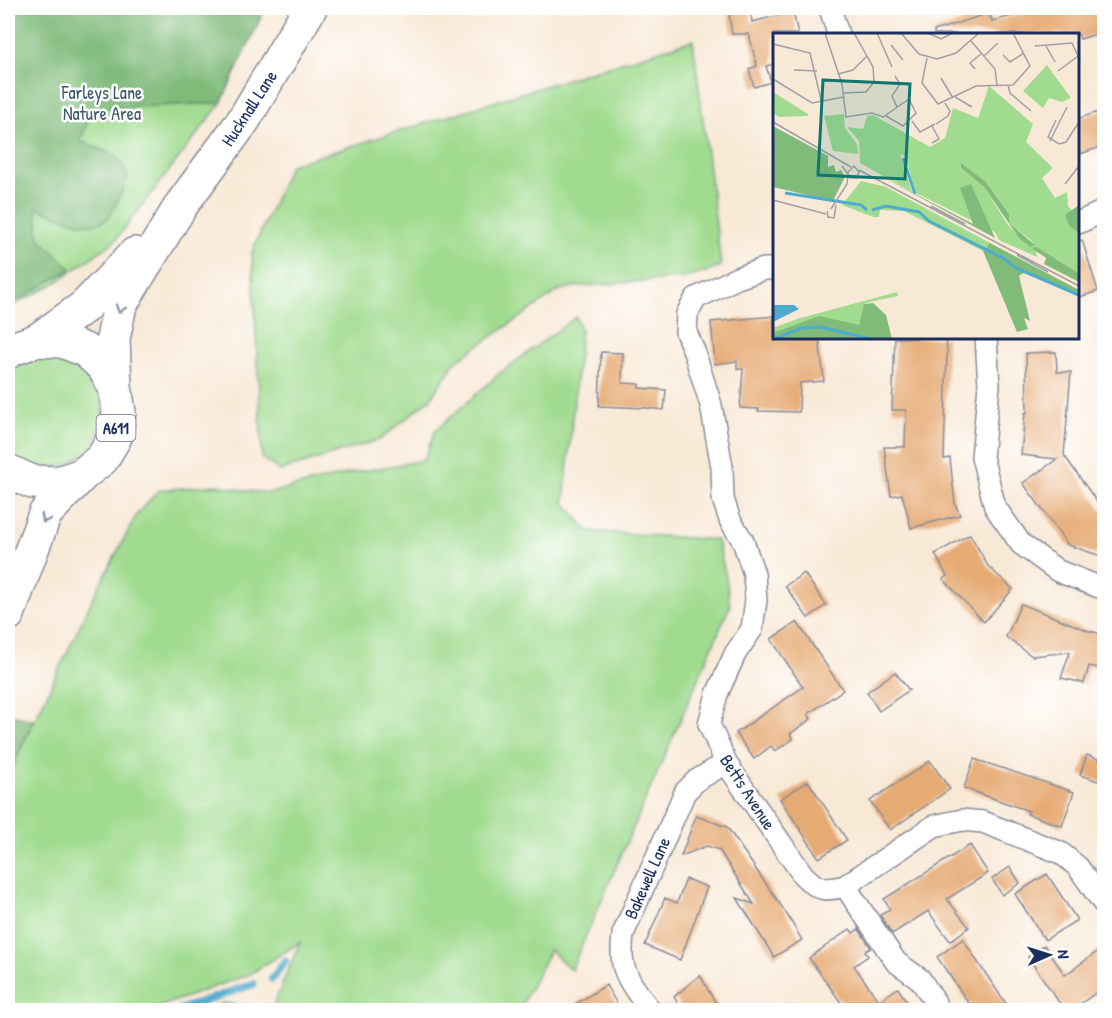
<svg xmlns="http://www.w3.org/2000/svg" width="1112" height="1018" viewBox="0 0 1112 1018" font-family="'Patrick Hand',sans-serif">
	<style>
		.green { fill: #a0db8f; stroke: #5e8576; stroke-width: 1.5 }
		.forest { fill: #80bb7a; stroke: #4e756c; stroke-width: 1.5 }
		.lines { fill: none; stroke-linecap: round; stroke-linejoin: round }
		.stream { stroke: #50acce; stroke-width: 8 }
		.building { fill: #e6aa73 }
		.minor-casing { stroke: #8a8c9a; stroke-width: 24 }
		.primary-casing { stroke: #8a8c9a; stroke-width: 36 }
		.minor { stroke: #fff; stroke-width: 21 }
		.primary { stroke: #fff; stroke-width: 33 }
		.oneway { stroke: #8d97ae }
		.labels { text-anchor: middle; dominant-baseline: central; stroke-width: 5; stroke-linejoin: round; paint-order: stroke }
		.shield { fill: #fff; stroke: #5f6d8e; stroke-width: 1.5 }
		.shield-label { font-size: 16px; font-weight: bold; fill: #1b2f5e }
		.park-label { font-size: 18px; fill: #3c5a6a; stroke: #fff }
		.street-label { font-size: 18px; fill: #1b2f5e; stroke: #fff }
		.inset-river { fill: none; stroke: #50acce; stroke-width: 3 }
		.inset-road { fill: none; stroke: #a09fa6; stroke-width: 1.5 }
		.view { fill: #0f766e; fill-opacity: 0.15; stroke: #0f766e; stroke-width: 3 }
		.inset-edge { fill: none; stroke: #1b2f5e; stroke-width: 3 }
	</style>
	<rect width="100%" height="100%" fill="#fff"/>
	<filter id="ink" filterUnits="userSpaceOnUse"><feTurbulence type="fractalNoise" baseFrequency=".0167" numOctaves="2"/><feDisplacementMap in="SourceGraphic" scale="12" xChannelSelector="R" yChannelSelector="G"/><feConvolveMatrix kernelMatrix="1 2 1 2 8 2 1 2 1" color-interpolation-filters="sRGB"/></filter>
	<filter id="wash" filterUnits="userSpaceOnUse"><feTurbulence type="fractalNoise" baseFrequency=".008" numOctaves="4" result="noise"/><feDisplacementMap in="SourceGraphic" scale="24" xChannelSelector="R" yChannelSelector="G"/><feGaussianBlur stdDeviation="1.35" result="paint"/><feColorMatrix in="noise" values="0 0 0 0 0 0 0 0 0 0 0 0 0 0 0 0 0 1.4 0 .05"/><feComposite in="paint" operator="in"/></filter>
	<g filter="url(#wash)">
		<rect width="100%" height="100%" fill="#f8e9d6"/>
		<path class="green" d="M8 8H265L221 103 114 242 52 285 8 308Z
			M693 40 721 266 691 277 573 287 560 290 456 361 430 399 381 439 280 471 262 458 252 252 290 165Z
			M576 317 581 331 564 502 588 531 717 540 726 578 730 606 571 970 550 950 519 1010H206L223 1003 272 1009 300 942 250 974 150 1010H8V776L92 600 137 514 159 490 218 485 248 491 270 493 347 474 424 460 435 431 500 373Z
			M38 354 65 357 89 372 102 396 103 424 91 449 68 465 41 469 14 460 8 454V369L12 365Z"/>
		<path class="forest" d="M8 8H265L221 103 93 109 80 141 115 155 122 163 128 178C124 186 114 211 109 217 92 235 56 214 37 208L39 238 71 269 8 306Z
			M11 715 34 720 8 776V723Z"/>
		<g class="lines">
			<path class="stream" d="M272 979 285 961
				M179 1010 253 984"/>
		</g>
		<g id="blocks">
			<path class="building" d="M728 8H750L752 22 793 12 798 34H774V64L766 66 771 82 754 87 749 69 757 66 749 34H732Z
				M1046 8H1104V32L1080 39 1078 34H934V31L989 13 992 21Z
				M1104 110V146L1077 155V119Z
				M1082 240 1098 291 1077 298V241Z
				M774 316V338H819L824 381 800 383 799 412 758 411 759 409 740 408 743 369H737V361L715 364 711 322Z
				M895 338H946L947 352 944 459 950 458 955 504 960 515 911 528 902 494 891 496 884 447H905L906 410H892Z
				M601 352 623 353 622 383 639 384V388L666 390 664 410 646 408 599 406Z
				M1056 352 1057 372H1071L1064 455 1104 512V557L1068 545 1023 483 1057 459 1021 455 1025 413H1027L1026 353Z
				M970 534 988 566 1013 589 984 622 943 579 947 576 935 554Z
				M804 573 826 605 808 618 785 586Z
				M1021 604 1089 631 1104 634V669L1089 666 1084 683 1061 678 1070 652 1032 656 1006 637Z
				M797 622 843 690 808 714 811 719 790 734 793 739 775 751 771 746 754 759 736 733 803 687 771 639Z
				M895 672 909 690 879 711 867 692Z
				M1087 755 1104 761V783L1080 775Z
				M974 759 1074 792 1062 826 1027 814 1029 811 964 788Z
				M930 761 950 789 890 830 870 801Z
				M808 781 847 840 819 858 780 799Z
				M696 816 727 827 786 913 802 940 774 957 737 898 754 904 719 850 707 846 681 856Z
				M970 845 988 873 947 899 969 927 950 941 928 911 892 934 880 915 890 909 884 899Z
				M1010 867 1020 883 1002 895 992 879Z
				M1047 874 1077 920 1045 940 1015 894Z
				M686 879 707 887 680 960 645 945 665 898 677 903Z
				M850 929 853 933 859 929 871 948 865 951 868 956 854 966 879 1001 898 988 913 1011H847L809 958Z
				M963 939 979 964 1011 1011H974L937 957Z
				M1044 945 1065 975 1104 947V987L1070 1011H1065L1028 957Z
				M700 975 708 990 721 1011H683L674 997Z
				M606 985 621 1011H564Z"/>
		</g>
	</g>
	<g filter="url(#ink)">
		<use href="#blocks" fill-opacity="0" stroke="#8a8c9a" stroke-width="1.5"/>
		<g class="lines">
			<defs>
				<path id="minor" d="M830 8 838 34
					M1078 223 1104 211
					M774 269H764L737 278 696 298 687 314 686 332 694 351 711 405 722 467 723 499 730 520 743 541 754 574 756 600 752 629 735 654 717 694 709 724 726 763 803 875C819 891 824 891 845 886L934 826 962 820 983 822 1061 853 1078 867 1104 904
					M986 338 989 385 982 457 995 507 1021 544 1058 571 1104 589
					M845 886 896 962 920 979 935 1002 937 1010
					M650 1010C640 996 627 981 623 964 621 954 622 944 623 934L685 792 697 780 726 763"/>
				<path id="primary" d="M8 352 12 349 38 340 84 307 135 254
					M115 387 113 339 120 305 182 204 243 121 310 8
					M8 471 32 482 58 483 82 475 102 459 115 437 119 412 115 387 103 366 85 350 62 341 38 340
					M8 614 45 514 82 475"/>
			</defs>
			<use href="#minor" class="minor-casing"/>
			<use href="#primary" class="primary-casing"/>
			<use href="#minor" class="minor"/>
			<use href="#primary" class="primary"/>
		</g>
		<defs><path id="oneway-chevron" d="M-2-3.5L2.5 0L-2 3.5" fill="none" stroke-width="1.6" stroke-linecap="round" stroke-linejoin="round" transform="scale(1.5)"/></defs>
		<g class="oneway">
			<use href="#oneway-chevron" transform="translate(120 309) rotate(108)"/>
			<use href="#oneway-chevron" transform="translate(45 519) rotate(118)"/>
		</g>
	</g>
	<g class="labels">
		<rect class="shield" x="96.5" y="415" width="39" height="26" rx="4.5"/>
		<g class="shield-label">
			<text x="116" y="428">A611</text>
		</g>
		<g class="park-label">
			<text x="102" y="92">Farleys Lane<tspan x="102" dy="21">Nature Area</tspan></text>
		</g>
		<g class="street-label">
			<text transform="translate(249 108) rotate(-57)">Hucknall Lane</text>
			<text transform="translate(748 792) rotate(57)">Betts Avenue</text>
			<text transform="translate(647 878) rotate(-66)">Bakewell Lane</text>
		</g>
	</g>
	<g transform="translate(773 33)">
		<rect width="306" height="306" fill="#f8e9d6"/>
		<path d="M274 32 298 65 289 69 276 65 270 75 250 58ZM216 53 260 91 253 109 280 135 269 145 282 165 294 159 295 173 301 180 293 182 297 194 306 200V240L285 227 263 219 264 224 226 207 222 199 143 160 132 123 127 121 139 159 87 130 86 108 74 94 90 96 94 83 100 82 157 114 172 105 180 75 205 85ZM187 129 212 148 236 181V190L260 209 257 214 235 192 211 154 188 135ZM0 59 35 81V83L6 84 0 80ZM71 81 72 95 84 111 85 121 60 118 51 83ZM88 148 113 154 217 210 210 218 131 178 107 177 106 184H100L69 172ZM124 259 125 263 92 270 86 293 0 306V295L24 286Z" fill="#a0db8f" fill-rule="evenodd"/>
		<path d="M0 93 55 123V134L61 132 63 139 68 137 72 144 60 168 0 154ZM187 129 212 148 236 181V190L262 212 257 214 246 205 211 154 188 135ZM106 142 200 191 187 155 198 151 222 205ZM306 172V200L297 194 292 182ZM217 210 306 257V264L252 239 246 243 257 288 251 285 255 296 244 299 210 218ZM263 214 306 240V249L271 231 273 225 259 215ZM100 270 113 282 119 306H0V300L46 283 86 292 91 271Z" fill="#80bb7a"/>
		<path d="M0 272H21L26 276 0 289Z" fill="#50acce"/>
		<path class="inset-river" d="M130 125 142 161M12 160 88 172 94 177M99 177 113 173 146 179 156 188 230 225 243 235 306 262M2 306 28 295 47 294 98 306"/>
		<path class="inset-road" d="M52 0 69 51 73 84 99 80 110 84 136 66 143 80 130 93 113 83M104 0 119 34M128 0 146 21 164 26 183 20 206 0M155 0 168 6 180 0M198 8 222 36 224 52M0 11 37 20 49 71M118 12 130 27M262 13 299 10 305 23 285 38M273 13 282 29M230 22 237 29 251 20M211 23 225 10M154 25 149 50 165 71 203 53 240 52 257 33 240 0M202 36 197 30 209 20M21 37 44 38M65 41 80 37 94 23M122 43 127 51 119 63 124 74M168 45 180 65M0 46 39 70 71 64M235 52 237 60 258 78M71 60 93 59 101 49 100 34 81 0M182 64 199 74M283 87 275 104 286 111 293 109 306 89M139 88 147 99 162 91M0 89 78 134M163 91 175 83 177 78 172 70M277 108 294 74M159 110 166 106 159 93M69 133 78 145H84L86 139 81 133 74 140M86 137 306 253M292 151 306 133M0 167 53 181M158 173 192 191M58 176 74 151 75 142M54 178 55 184 61 185 63 172M244 222 275 239"/>
		<path class="view" d="M50 47 137 51 132 146 45 142Z"/>
		<rect width="306" height="306" class="inset-edge"/>
	</g>
	<rect width="1112" height="1018" fill="none" stroke="#fff" stroke-width="30"/>
	<g transform="translate(1049 955) rotate(87)" stroke="#ffffff" stroke-width="4.5" paint-order="stroke">
	<path d="M0-4.5L10 22L0 15L-10 22Z" fill="#1b2f5e"/>
	<text y="-9" font-size="16" font-weight="bold" text-anchor="middle" fill="#1b2f5e">N</text>
	</g>
</svg>
